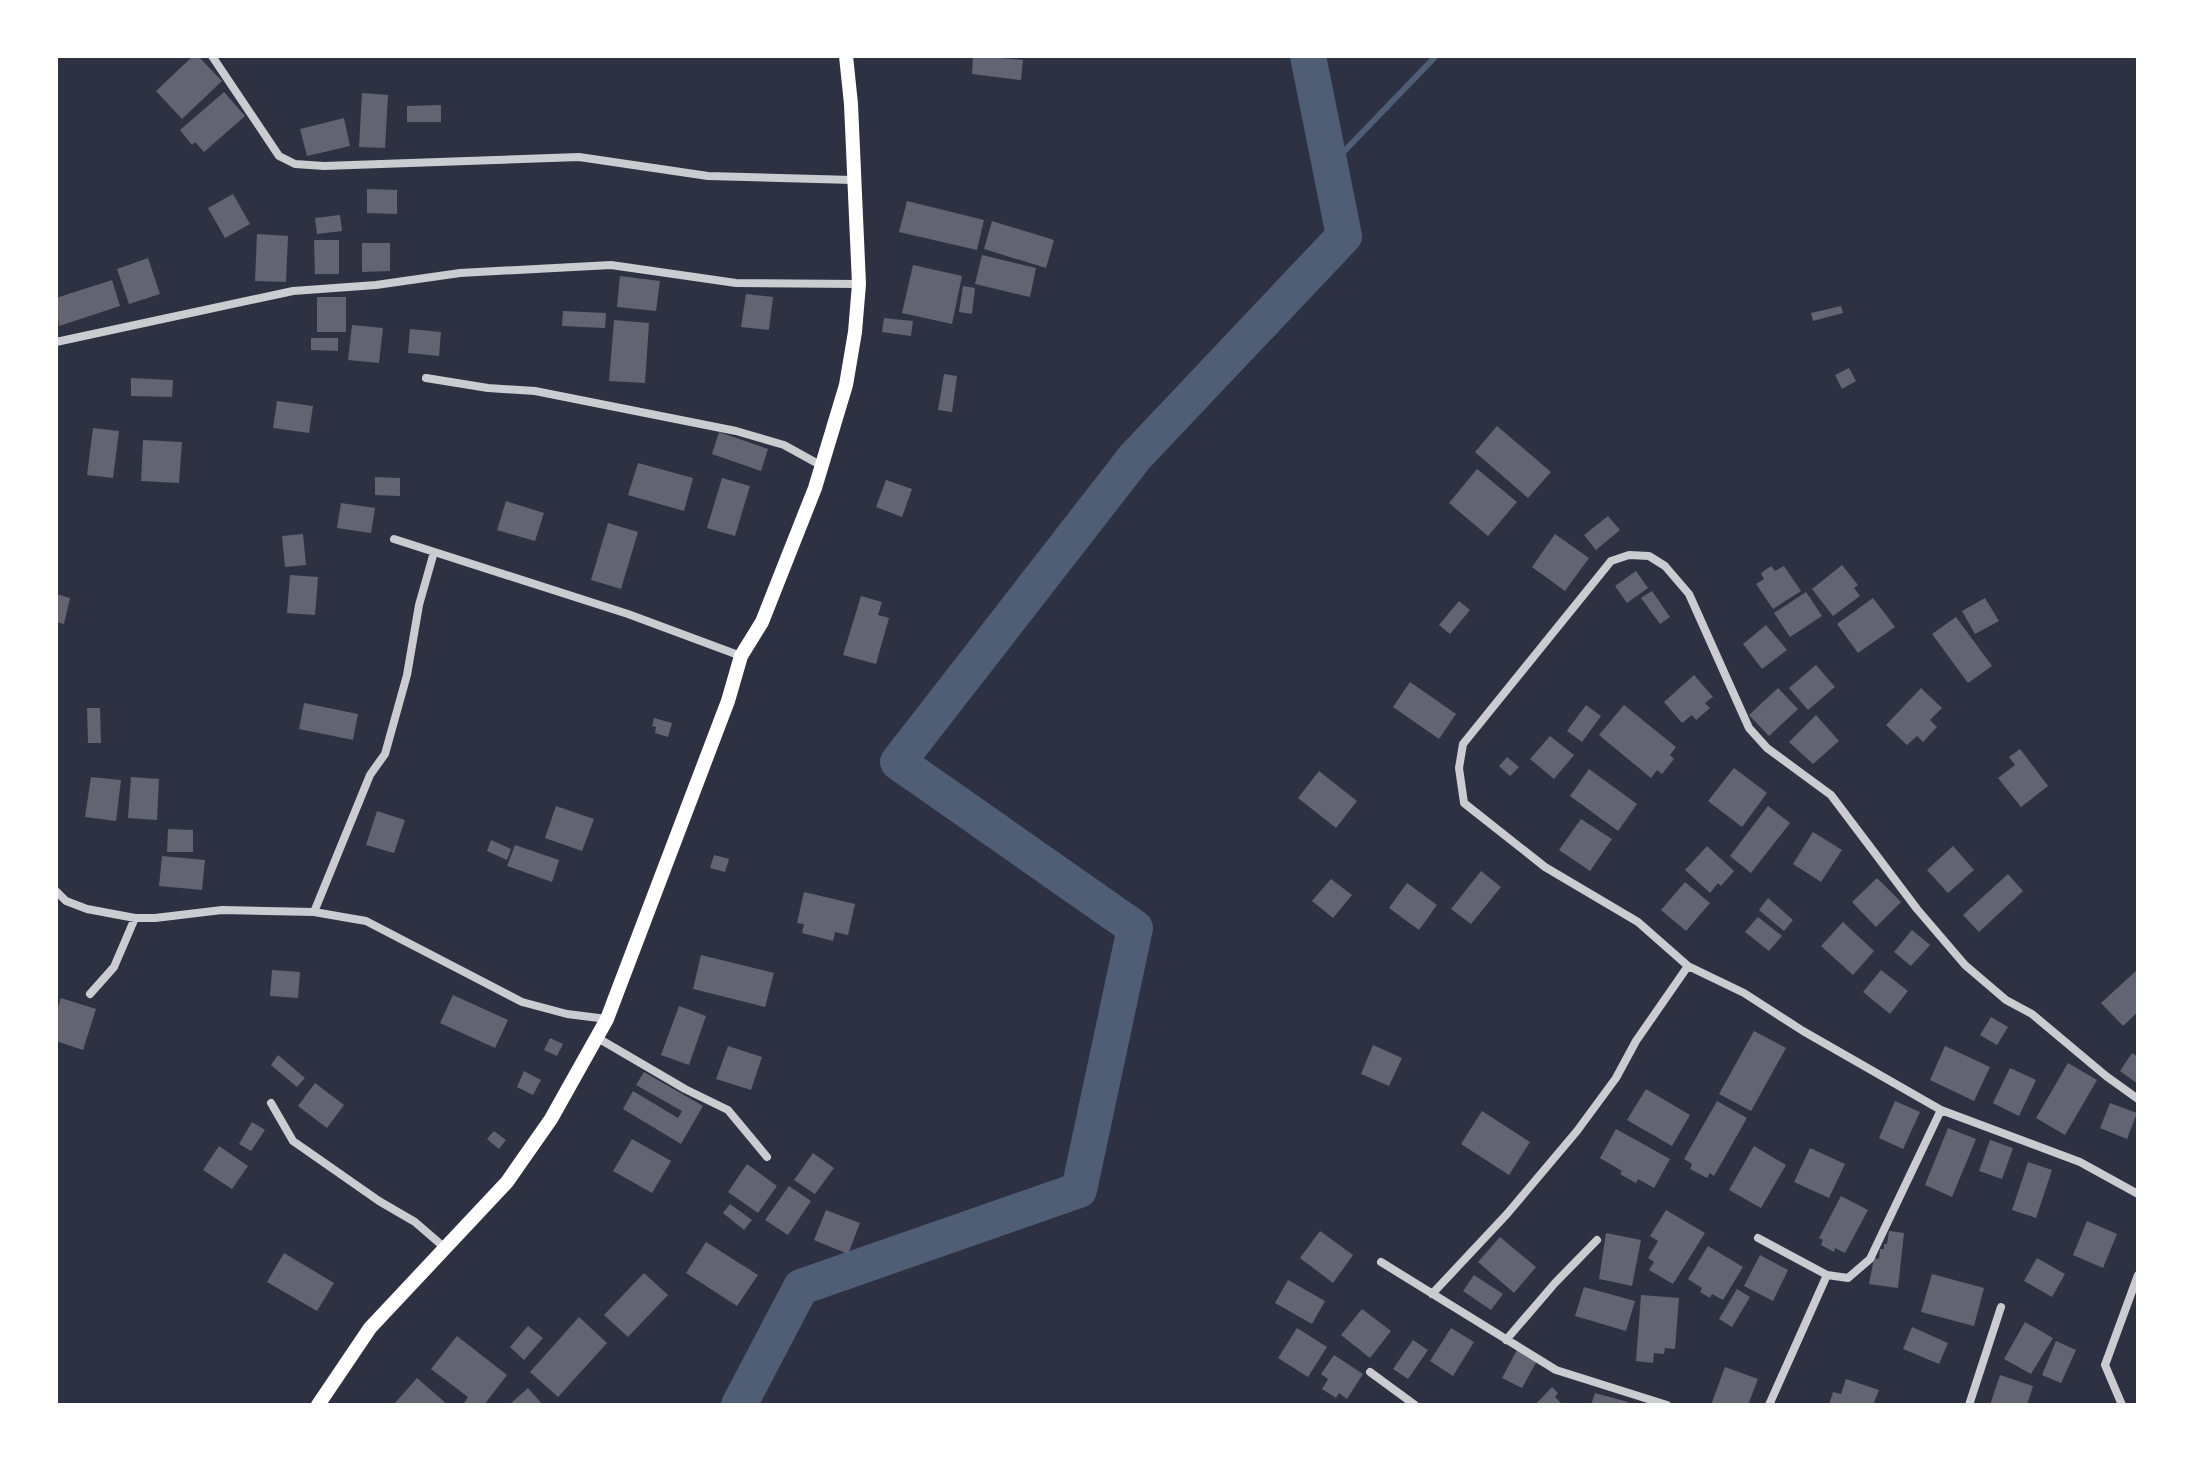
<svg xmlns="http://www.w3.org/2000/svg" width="2194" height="1461" viewBox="0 0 2194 1461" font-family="'Public Sans',sans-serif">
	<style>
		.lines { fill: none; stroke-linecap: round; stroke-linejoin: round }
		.stream { stroke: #4f5d75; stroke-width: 6 }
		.river { stroke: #4f5d75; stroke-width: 36 }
		.building { fill: #626471 }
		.minor { stroke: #caccd0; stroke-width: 8 }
		.secondary { stroke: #fff; stroke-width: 14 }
	</style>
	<rect width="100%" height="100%" fill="#2d3142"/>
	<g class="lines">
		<path class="stream" d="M1330 166 1436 56"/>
		<path class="river" d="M739 1405 801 1287 1079 1190 1135 928 898 762 1135 457 1344 236 1308 56"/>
	</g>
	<path class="building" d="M193 56H198L222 81 182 119 156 91Z
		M973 56 1023 60 1021 80 972 74Z
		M224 92 245 116 204 152 195 142 192 145 180 130Z
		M362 93 388 95 385 148 359 147Z
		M441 105V122H407V106Z
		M344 118 350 146 307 156 300 129Z
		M367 189 397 190V214L367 213Z
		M233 194 250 224 225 238 208 208Z
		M907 201 984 220 977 250 899 232Z
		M340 215 342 231 317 234 315 218Z
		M992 221 1054 240 1046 268 984 249Z
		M257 234 288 236 286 282 255 281Z
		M314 240H339V274H315Z
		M362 243H390V271L362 272Z
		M982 255 1036 268 1030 297 975 284Z
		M148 258 160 294 129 304 117 269Z
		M913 265 962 276 952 324 902 313Z
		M620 276 660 281 656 311 617 307Z
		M112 280 120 306 59 326 56 298Z
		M963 286 975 288 972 314 959 312Z
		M746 294 773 297 769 330 741 327Z
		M317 297H346V332H317Z
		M1841 306 1843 313 1813 321 1811 313Z
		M563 311 606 313 605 328 562 326Z
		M884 318 913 321 911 336 882 332Z
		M614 320 649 323 645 383 609 381Z
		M352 325 383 328 379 363 348 360Z
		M410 329 441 332 439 356 408 353Z
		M311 338H338V351L311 350Z
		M1849 368 1856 381 1842 389 1835 375Z
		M944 374 957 376 952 412 938 410Z
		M131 378 173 380 172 397 131 396Z
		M277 401 313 406 309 433 273 428Z
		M1497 426 1551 472 1528 498 1475 452Z
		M93 428 119 431 113 478 87 475Z
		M719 432 768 449 761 471 712 454Z
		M143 440 182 442 179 483 141 481Z
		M638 463 693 478 684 511 628 495Z
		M1477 469 1517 502 1488 536 1449 503Z
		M375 477 400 478V496L375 495Z
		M722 478 750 486 735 536 707 528Z
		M886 480 912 489 902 517 876 507Z
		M506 501 544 513 535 541 497 530Z
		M341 503 375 508 371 533 337 528Z
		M1608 516 1620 530 1596 550 1584 535Z
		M608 523 638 532 621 589 591 580Z
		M303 534 306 565 285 567 282 536Z
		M1555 534 1589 558 1565 591 1532 567Z
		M1842 565 1858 585 1854 588 1860 596 1833 616 1812 589Z
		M1771 566 1775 571 1784 566 1801 591 1773 609 1756 584 1764 579 1761 573Z
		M1636 571 1648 588 1627 603 1615 586Z
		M290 575 318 577 315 615 287 613Z
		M1652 591 1670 617 1660 624 1641 598Z
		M1806 592 1822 616 1790 637 1774 613Z
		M56 594 70 598 64 624 56 622Z
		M861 596 882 602 878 615 889 618 876 664 843 655Z
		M1873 598 1895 627 1858 653 1837 624Z
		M1985 598 1999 621 1975 634 1962 611Z
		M1459 601 1470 610 1450 634 1439 625Z
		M1956 617 1992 666 1968 683 1932 634Z
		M1766 625 1787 650 1762 669 1743 644Z
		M1816 665 1835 687 1808 710 1789 688Z
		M1694 675 1713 697 1705 703 1710 708 1696 720 1692 715 1682 723 1664 702Z
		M1410 682 1456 714 1439 739 1393 707Z
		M1778 688 1798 709 1769 736 1749 715Z
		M1921 688 1942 708 1930 720 1937 727 1923 742 1917 736 1907 745 1886 725Z
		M304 703 358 714 353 740 299 729Z
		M1586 705 1601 716 1582 742 1567 731Z
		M1624 705 1676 747 1670 755 1674 759 1662 774 1657 770 1651 778 1599 735Z
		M87 708H100L101 743H88Z
		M1816 715 1839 741 1813 764 1789 742Z
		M654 718 672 723 668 737 655 733 656 727 652 726Z
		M1550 736 1574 755 1554 779 1530 759Z
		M2020 749 2048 786 2021 807 1998 778 2015 765 2009 757Z
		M1507 757 1519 767 1510 776 1499 766Z
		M1734 768 1767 793 1742 827 1708 801Z
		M1589 769 1637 804 1618 831 1570 796Z
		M1319 771 1357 801 1336 828 1298 798Z
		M91 777 121 780 116 821 85 817Z
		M131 777 159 779 157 820 128 818Z
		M556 806 594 819 582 851 545 838Z
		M1768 806 1790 823 1751 873 1730 856Z
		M377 811 405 820 394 853 366 845Z
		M1581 819 1612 839 1590 871 1559 850Z
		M168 829 193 830V852H167Z
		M1813 832 1842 850 1821 882 1793 864Z
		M491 840 511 849 507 860 487 851Z
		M515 845 559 860 552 882 507 866Z
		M1707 846 1734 871 1721 886 1718 883 1710 893 1685 870Z
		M1953 846 1974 870 1948 893 1927 870Z
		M714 855 729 859 725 872 710 868Z
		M162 856 205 860 202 890 159 886Z
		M1481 871 1501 887 1471 924 1451 909Z
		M2008 874 2023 891 1979 932 1963 915Z
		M1877 878 1901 902 1876 927 1852 902Z
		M1331 879 1352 895 1333 918 1312 901Z
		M1685 882 1710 903 1686 931 1661 910Z
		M1407 883 1437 905 1419 930 1389 908Z
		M804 892 855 904 848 935 835 932 833 941 802 933 804 924 797 923Z
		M1768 898 1793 920 1784 931 1759 910Z
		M1758 917 1782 936 1769 951 1745 932Z
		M1843 922 1874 951 1853 975 1821 946Z
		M1912 930 1930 945 1911 966 1894 952Z
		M701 955 774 973 765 1007 693 989Z
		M2138 969V1012L2123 1026 2101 1003Z
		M272 970 300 972 298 998 270 996Z
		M1881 970 1908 991 1890 1014 1863 992Z
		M453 995 508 1020 495 1048 440 1023Z
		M61 998 96 1009 83 1050 56 1041V1014Z
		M679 1006 706 1016 689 1065 661 1055Z
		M1991 1017 2008 1027 1997 1045 1980 1035Z
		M1754 1031 1786 1048 1751 1111 1719 1094Z
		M550 1038 563 1044 557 1056 544 1050Z
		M1373 1045 1402 1058 1389 1086 1361 1074Z
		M728 1046 762 1057 751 1090 716 1079Z
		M1945 1046 1990 1067 1974 1101 1930 1080Z
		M2132 1053 2138 1057V1084L2120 1071Z
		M278 1055 305 1078 297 1087 271 1065Z
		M2068 1063 2097 1080 2065 1135 2036 1118Z
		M2010 1068 2036 1080 2019 1116 1993 1103Z
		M524 1071 541 1080 533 1095 517 1087Z
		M644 1072 703 1106 681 1144 623 1109 633 1091 678 1118 682 1111 636 1085Z
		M315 1083 344 1105 327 1128 298 1106Z
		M1646 1089 1690 1115 1672 1146 1627 1120Z
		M1717 1101 1747 1118 1714 1176 1710 1173 1707 1178 1690 1169 1692 1164 1684 1159Z
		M1895 1101 1920 1112 1903 1149 1879 1138Z
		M2110 1103 2137 1113 2127 1139 2100 1128Z
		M1482 1111 1530 1142 1509 1175 1461 1144Z
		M252 1122 265 1130 251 1151 239 1144Z
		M1948 1128 1976 1139 1952 1197 1925 1185Z
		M1616 1129 1670 1159 1654 1188 1638 1179 1636 1183 1620 1174 1622 1171 1600 1158Z
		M494 1131 506 1140 499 1149 487 1139Z
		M632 1139 671 1161 652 1193 613 1171Z
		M1990 1140 2013 1148 2002 1179 1979 1171Z
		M219 1146 248 1166 232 1189 203 1170Z
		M1754 1146 1786 1165 1761 1208 1729 1190Z
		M1810 1148 1845 1164 1829 1198 1794 1182Z
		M813 1153 834 1168 815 1194 794 1180Z
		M2028 1162 2052 1170 2036 1218 2012 1210Z
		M747 1164 777 1186 758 1213 728 1192Z
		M789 1186 811 1201 788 1235 765 1220Z
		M1841 1196 1868 1210 1845 1253 1835 1248 1834 1252 1821 1245 1823 1240 1819 1238Z
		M730 1204 752 1220 744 1230 723 1213Z
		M826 1210 860 1223 848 1254 814 1240Z
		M1666 1210 1705 1233 1673 1284 1649 1270 1654 1262 1648 1258 1658 1241 1650 1236Z
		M2087 1221 2117 1234 2103 1268 2073 1255Z
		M1320 1231 1353 1255 1333 1283 1300 1258Z
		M1889 1231 1904 1233 1898 1288 1869 1284 1874 1258 1879 1259 1880 1249H1884V1244H1887Z
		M1606 1233 1641 1240 1632 1286 1599 1279Z
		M1500 1237 1536 1267 1514 1293 1478 1262Z
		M706 1242 758 1275 737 1306 686 1273Z
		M1708 1246 1743 1267 1723 1300 1712 1294 1710 1298 1700 1292 1702 1288 1688 1279Z
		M284 1253 334 1283 317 1311 267 1282Z
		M1760 1255 1788 1270 1773 1301 1744 1286Z
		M2037 1258 2065 1274 2052 1297 2024 1281Z
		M644 1273 668 1295 628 1337 604 1315Z
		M1932 1274 1984 1288 1974 1326 1921 1312Z
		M1474 1275 1503 1294 1491 1310 1463 1291Z
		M1288 1280 1325 1301 1312 1324 1275 1303Z
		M1584 1287 1635 1301 1626 1331 1575 1316Z
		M1737 1289 1750 1297 1732 1327 1719 1319Z
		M1641 1295 1679 1298 1675 1349 1665 1348 1664 1354 1654 1353 1653 1363 1636 1361Z
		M1362 1309 1391 1331 1370 1358 1341 1335Z
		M579 1317 607 1343 558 1397 530 1372Z
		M2025 1322 2053 1338 2031 1374 2004 1359Z
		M528 1326 543 1338 524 1360 510 1347Z
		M1912 1327 1948 1343 1939 1364 1903 1349Z
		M1297 1328 1327 1347 1308 1377 1278 1358Z
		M1451 1328 1474 1342 1453 1376 1430 1361Z
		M457 1336 507 1375 484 1405H466L464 1403 468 1397 431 1369Z
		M1413 1340 1428 1350 1408 1379 1393 1369Z
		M2056 1341 2076 1350 2061 1383 2042 1375Z
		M1517 1350 1537 1361 1522 1388 1502 1378Z
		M1334 1355 1363 1374 1347 1399 1339 1393 1336 1398 1322 1389 1328 1379 1321 1374Z
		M1725 1367 1758 1379 1748 1405H1711Z
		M2000 1375 2033 1386 2027 1405H1990Z
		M417 1378 448 1405 395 1403Z
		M1846 1379 1879 1390 1873 1405H1829L1833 1392 1841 1394Z
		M1552 1387 1558 1393 1555 1397 1563 1405H1535Z
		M528 1388 543 1405H509Z
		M1595 1393 1628 1402 1627 1405H1591Z"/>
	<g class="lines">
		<path class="minor" d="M212 56 279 156 295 164 324 166 579 157 708 176 853 180
			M56 342 293 291 376 285 460 273 611 265 736 283 859 284
			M426 378 488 388 535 391 736 431 784 445 822 466
			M394 539 628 614 741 656
			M56 891 66 901 87 909 135 918H155L222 910 314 912 366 921 522 1002 567 1014 607 1019
			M314 912 370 775 385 754 407 675 419 605 434 552
			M90 994 114 967 135 918
			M596 1037 685 1089 728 1110 767 1157
			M2138 1099 2106 1076 2032 1014 2006 1000 1965 965 1917 909 1831 795 1767 748 1749 728 1689 594 1665 566 1649 556 1629 555 1611 561 1463 744 1459 768 1464 803 1545 867 1638 922 1688 966 1744 993 1803 1031 1941 1110 2080 1162 2138 1194
			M271 1103 293 1141 379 1201 415 1222 445 1248
			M1758 1238 1827 1275
			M1381 1262 1556 1370 1667 1405
			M1432 1294 1507 1214 1577 1131 1616 1078 1636 1041 1688 966
			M1506 1340 1555 1283 1597 1240
			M1370 1372 1415 1405
			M1769 1405 1827 1275 1848 1278 1870 1259 1941 1110
			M1969 1405 2001 1307
			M2122 1405 2105 1365 2138 1275"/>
		<path class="secondary" d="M318 1405 370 1328 507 1182 551 1119 607 1019 728 701 741 656 762 622 815 488 846 385 855 332 859 284 851 104 846 56"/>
	</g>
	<rect width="2194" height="1461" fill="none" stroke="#ffffff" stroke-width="116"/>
</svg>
